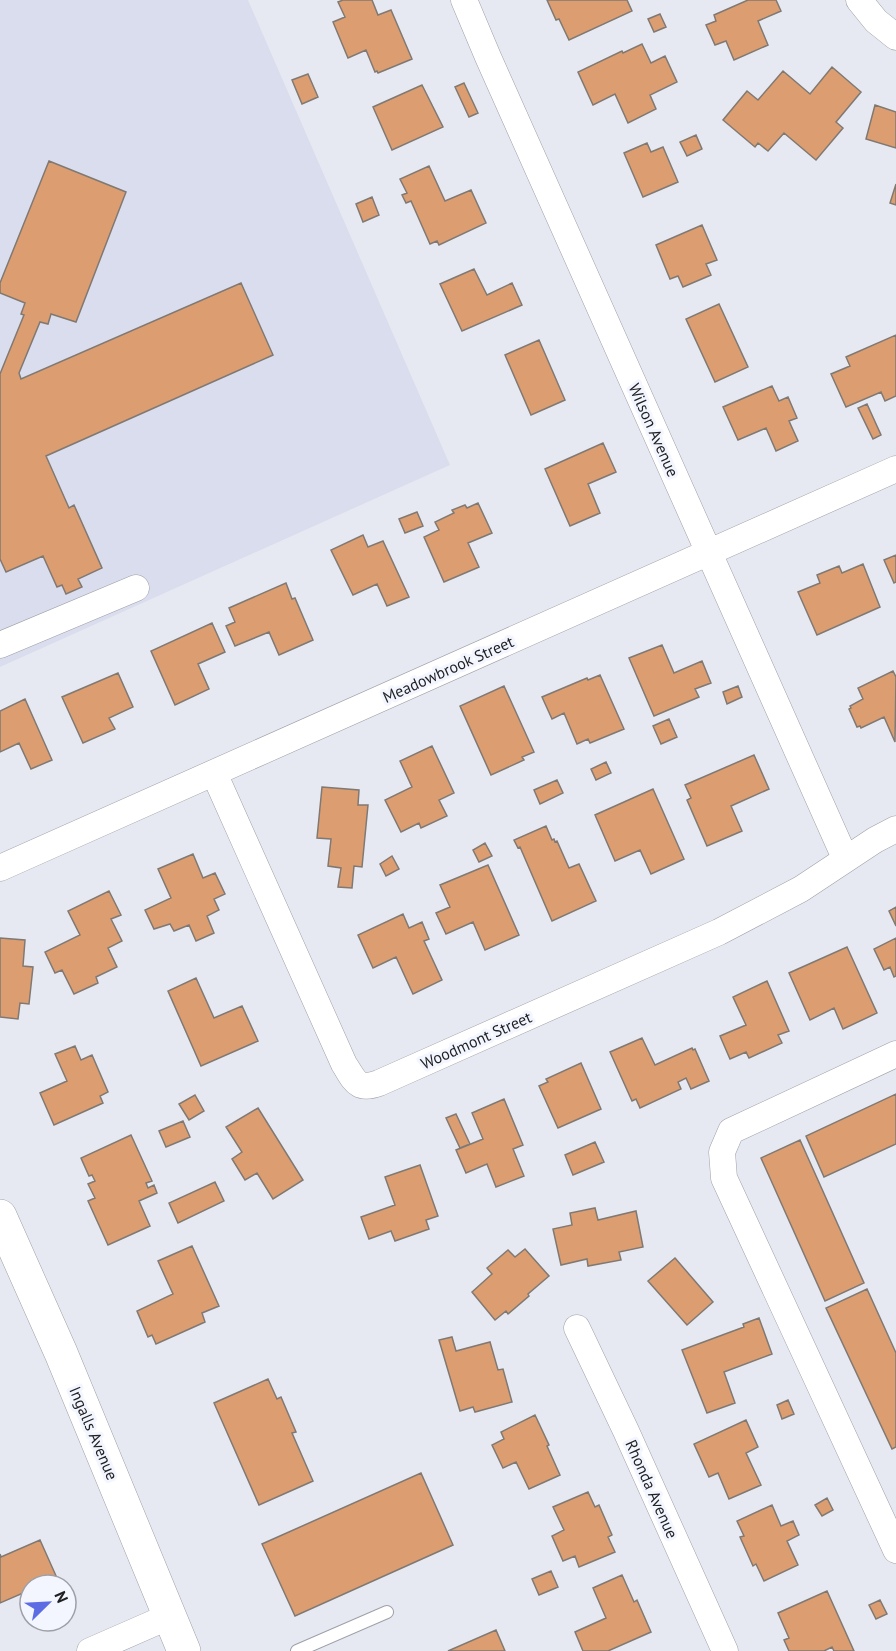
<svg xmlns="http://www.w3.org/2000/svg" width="896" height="1651" viewBox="0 0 896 1651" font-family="'PT Sans',sans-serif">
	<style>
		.built { fill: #dadded }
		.building { fill: #dc9e71; stroke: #807973; stroke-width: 1.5 }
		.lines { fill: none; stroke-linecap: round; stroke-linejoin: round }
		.lane-casing { stroke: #9ea0a8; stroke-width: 14 }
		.street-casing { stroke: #9ea0a8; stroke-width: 27 }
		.secondary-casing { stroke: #9ea0a8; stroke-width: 34 }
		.lane { stroke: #fff; stroke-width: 12 }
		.street { stroke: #fff; stroke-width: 26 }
		.secondary { stroke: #fff; stroke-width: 33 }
		.labels { text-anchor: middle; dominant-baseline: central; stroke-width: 6; stroke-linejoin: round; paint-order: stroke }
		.street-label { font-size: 16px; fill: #1f2023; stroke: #f4f6ff }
	</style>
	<rect width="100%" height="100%" fill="#e7e9f2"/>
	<path class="built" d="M0 0H248L450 465 0 667Z"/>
	<path class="building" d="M343 0H372L378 15 391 10 412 59 378 73 377 71 375 72 366 50 348 58 333 22 345 17 338 2Z
		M547 0H627L632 11 569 40 559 19 556 20Z
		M748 0H776L781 11 758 21 768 45 734 60 726 41 715 45 706 25 716 21 714 15Z
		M660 14 666 27 654 32 648 19Z
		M642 44 651 63 665 56 677 82 650 95 656 109 628 123 615 94 593 105 578 72 622 51 623 53Z
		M832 67 861 92 836 122 843 128 816 160 784 133 768 151 758 143 755 147 723 120 747 91 758 100 783 71 810 94Z
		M308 74 318 97 302 104 292 80Z
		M464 83 478 113 469 117 455 87Z
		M422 85 443 127 392 150 373 107Z
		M875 105 896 112V148L866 139Z
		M696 135 702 149 687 156 680 142Z
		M647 143 651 152 663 147 678 182 643 197 624 153Z
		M49 161 126 192 76 322 51 314 48 324 40 322 19 373 21 379 241 283 273 355 46 456 69 508 74 505 102 568 78 579 82 587 66 594 62 585 57 587 43 556 6 572 0 559V374L24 315 21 314 25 303 0 293V283Z
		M429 166 445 201 471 190 486 223 439 245 437 241 430 244 411 201 406 203 402 195 407 193 400 179Z
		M896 184V205L890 203Z
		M372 197 379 215 363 222 356 204Z
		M702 225 717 260 706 264 711 275 683 287 678 276 670 279 656 245Z
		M474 269 487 295 512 283 522 305 462 331 440 284Z
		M719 304 748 367 715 382 686 319Z
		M896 335V396L885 401 881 392 846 407 831 374 850 366 846 357Z
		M539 340 565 400 531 415 505 355Z
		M772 386 779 401 788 397 797 418 789 421 798 441 776 451 766 428 738 440 723 407Z
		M867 404 881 435 873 439 858 408Z
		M603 443 616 472 588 484 600 513 570 526 545 469Z
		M478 503 492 533 468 543 479 567 444 582 424 537 439 530 435 522 454 513 452 510 465 505 467 508Z
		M417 512 423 526 405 533 399 519Z
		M363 535 368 547 383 541 409 597 387 606 377 584 353 595 331 550Z
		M896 555V582L894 583 884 560Z
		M863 564 880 607 817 635 798 592 820 583 817 575 839 566 842 573Z
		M286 583 292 599 295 598 313 640 279 655 269 632 235 646 226 626 235 622 229 608Z
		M212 623 225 652 198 664 209 689 175 705 151 651Z
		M662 645 674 673 702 661 711 683 695 689 699 697 654 716 629 658Z
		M893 671 896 677 895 742 884 717 861 728 860 726 857 727 849 709 851 708 850 706 863 699 858 688Z
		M118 673 133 707 109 718 115 729 83 743 62 697Z
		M600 675 624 729 590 743 588 739 577 744 564 713 552 719 542 697 587 678 588 680Z
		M504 686 534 752 522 757 524 760 491 775 460 706Z
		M738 686 742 697 727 704 723 692Z
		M25 699 52 760 31 769 19 743 0 752V711Z
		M669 719 677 737 661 744 653 726Z
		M432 746 454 793 439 800 447 816 421 828 419 823 401 832 385 800 412 787 400 761Z
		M754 755 769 789 731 806 742 831 707 846 687 800 691 798 685 785Z
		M606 762 611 773 596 780 591 769Z
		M557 780 563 793 540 804 534 790Z
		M322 787 359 790 358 805H368L362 867 354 866 352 888 338 887 341 868 328 866 331 839 317 838Z
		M653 789 684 859 651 874 640 850 615 861 595 815Z
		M546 826 552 840 554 839 555 842 557 841 569 868 579 864 596 901 552 921 520 847 518 848 514 840Z
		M485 843 492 856 479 862 473 850Z
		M193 854 203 878 215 873 225 894 214 899 219 910 207 916 214 933 196 941 189 925 174 931 170 924 154 929 145 910 171 898 158 869Z
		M392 856 399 869 386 876 380 864Z
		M488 865 519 935 485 950 473 922 446 934 436 913 450 907 440 885Z
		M109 891 121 915 111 919 122 941 108 948 117 967 96 977 98 983 74 994 62 970 55 973 45 952 80 935 68 911Z
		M896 907V926L889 911Z
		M403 914 409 928 422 922 429 939 424 941 442 980 413 994 396 957 373 968 358 935Z
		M0 938 25 940 23 966 33 967 29 1004 20 1003 18 1019 0 1017Z
		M896 938V976L894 977 890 967 884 970 874 949Z
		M847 947 877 1013 843 1029 834 1008 810 1020 789 973Z
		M196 978 214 1018 242 1006 258 1041 201 1066 168 991Z
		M767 981 789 1031 778 1035 782 1043 749 1058 746 1052 730 1059 720 1036 746 1025 733 997Z
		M642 1038 655 1065 692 1048 693 1050 695 1049 709 1081 691 1089 686 1078 678 1082 681 1089 640 1108 636 1099 632 1101 610 1052Z
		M75 1046 81 1060 92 1055 108 1092 100 1096 103 1103 54 1125 40 1093 67 1081 55 1054Z
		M581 1063 601 1109 558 1128 539 1086 548 1082 546 1079Z
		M896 1094V1144L824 1177 806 1136Z
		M195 1095 204 1111 189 1120 179 1104Z
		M504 1099 523 1145 513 1149 524 1176 496 1187 487 1164 466 1173 456 1150 483 1139 472 1113Z
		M258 1108 303 1180 273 1199 257 1173 245 1180 232 1159 242 1152 226 1127Z
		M456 1114 470 1144 460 1148 446 1118Z
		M183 1121 190 1137 166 1147 159 1131Z
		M131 1135 152 1181 146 1183 148 1188 154 1185 157 1193 139 1201 150 1226 108 1245 88 1201 95 1198 88 1184 95 1181 92 1175 89 1176 81 1158Z
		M800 1140 864 1283 825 1301 761 1158Z
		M595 1142 604 1162 573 1175 565 1155Z
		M420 1165 438 1216 426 1220 429 1229 395 1241 391 1231 369 1239 361 1217 395 1205 385 1177Z
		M215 1182 224 1201 178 1223 169 1203Z
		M595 1208 598 1220 636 1211 643 1247 619 1252 621 1260 588 1266 587 1259 561 1265 553 1229 572 1225 570 1213Z
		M192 1246 219 1306 202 1313 205 1322 156 1344 152 1335 148 1337 137 1311 173 1294 158 1261Z
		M525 1249 549 1276 528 1294 529 1296 508 1314 506 1311 495 1320 472 1292 492 1274 487 1268 508 1250 515 1257Z
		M675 1258 713 1302 687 1325 648 1281Z
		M867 1289 896 1353V1447L892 1449 826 1308Z
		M759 1318 772 1354 724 1372 735 1403 707 1413 682 1350 744 1327 743 1324Z
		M452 1337 456 1351 490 1342 498 1370 503 1369 512 1402 475 1412 473 1407 460 1411 439 1340Z
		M268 1379 277 1399 281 1397 296 1432 292 1433 313 1481 259 1505 214 1403Z
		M788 1400 794 1414 782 1419 777 1405Z
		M535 1415 549 1445 547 1446 560 1475 529 1489 516 1462 503 1468 492 1445 504 1439 501 1432Z
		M746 1420 758 1447 746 1453 761 1485 729 1499 718 1473 709 1477 694 1444Z
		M421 1473 453 1545 295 1616 262 1544Z
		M588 1492 595 1507 599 1505 612 1535 608 1537 615 1552 579 1567 575 1556 563 1561 552 1536 564 1530 553 1507Z
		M827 1498 833 1510 822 1516 815 1505Z
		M772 1505 781 1526 793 1521 799 1535 787 1541 798 1565 764 1581 756 1564 753 1566 740 1537 744 1536 737 1521Z
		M40 1540 57 1578 41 1585H30V1590L0 1603V1554L1 1557Z
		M551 1571 558 1587 539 1595 532 1579Z
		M622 1575 634 1602 637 1600 651 1632 608 1651H583L575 1632 606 1618 593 1588Z
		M827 1591 854 1651H834L832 1647 824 1651H789L784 1640 789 1638 778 1613Z
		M880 1600 887 1614 876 1619 869 1605Z
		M496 1630 505 1651H448Z"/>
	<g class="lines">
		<defs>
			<path id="lane" d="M297 1651 387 1612"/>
			<path id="street" d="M464 0 488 57 845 858
				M859 0 876 21 896 37
				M0 645 136 588
				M214 773 344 1064C355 1081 357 1091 379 1083L719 932 801 889 875 840 896 829
				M0 868 896 469
				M896 1054 731 1131 722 1152 724 1178 896 1550
				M577 1328 626 1431 725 1651
				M90 1651 170 1616"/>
			<path id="secondary" d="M0 1216 61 1353 184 1651"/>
		</defs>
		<use href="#lane" class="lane-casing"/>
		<use href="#street" class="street-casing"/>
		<use href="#secondary" class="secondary-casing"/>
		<use href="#lane" class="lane"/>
		<use href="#street" class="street"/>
		<use href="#secondary" class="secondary"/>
	</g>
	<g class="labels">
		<g class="street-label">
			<text transform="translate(654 430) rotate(66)">Wilson Avenue</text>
			<text transform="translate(448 669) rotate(-24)">Meadowbrook Street</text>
			<text transform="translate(476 1040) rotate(-24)">Woodmont Street</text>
			<text transform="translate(94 1433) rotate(67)">Ingalls Avenue</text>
			<text transform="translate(652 1489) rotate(66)">Rhonda Avenue</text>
		</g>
	</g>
	<g transform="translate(48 1603) rotate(66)"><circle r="28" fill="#f4f6ff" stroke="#9fa0a7" stroke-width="1.5"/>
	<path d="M0-4.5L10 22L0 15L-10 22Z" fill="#5e6ce4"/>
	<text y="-9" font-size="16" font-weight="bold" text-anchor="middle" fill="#1f2023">N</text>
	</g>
</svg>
